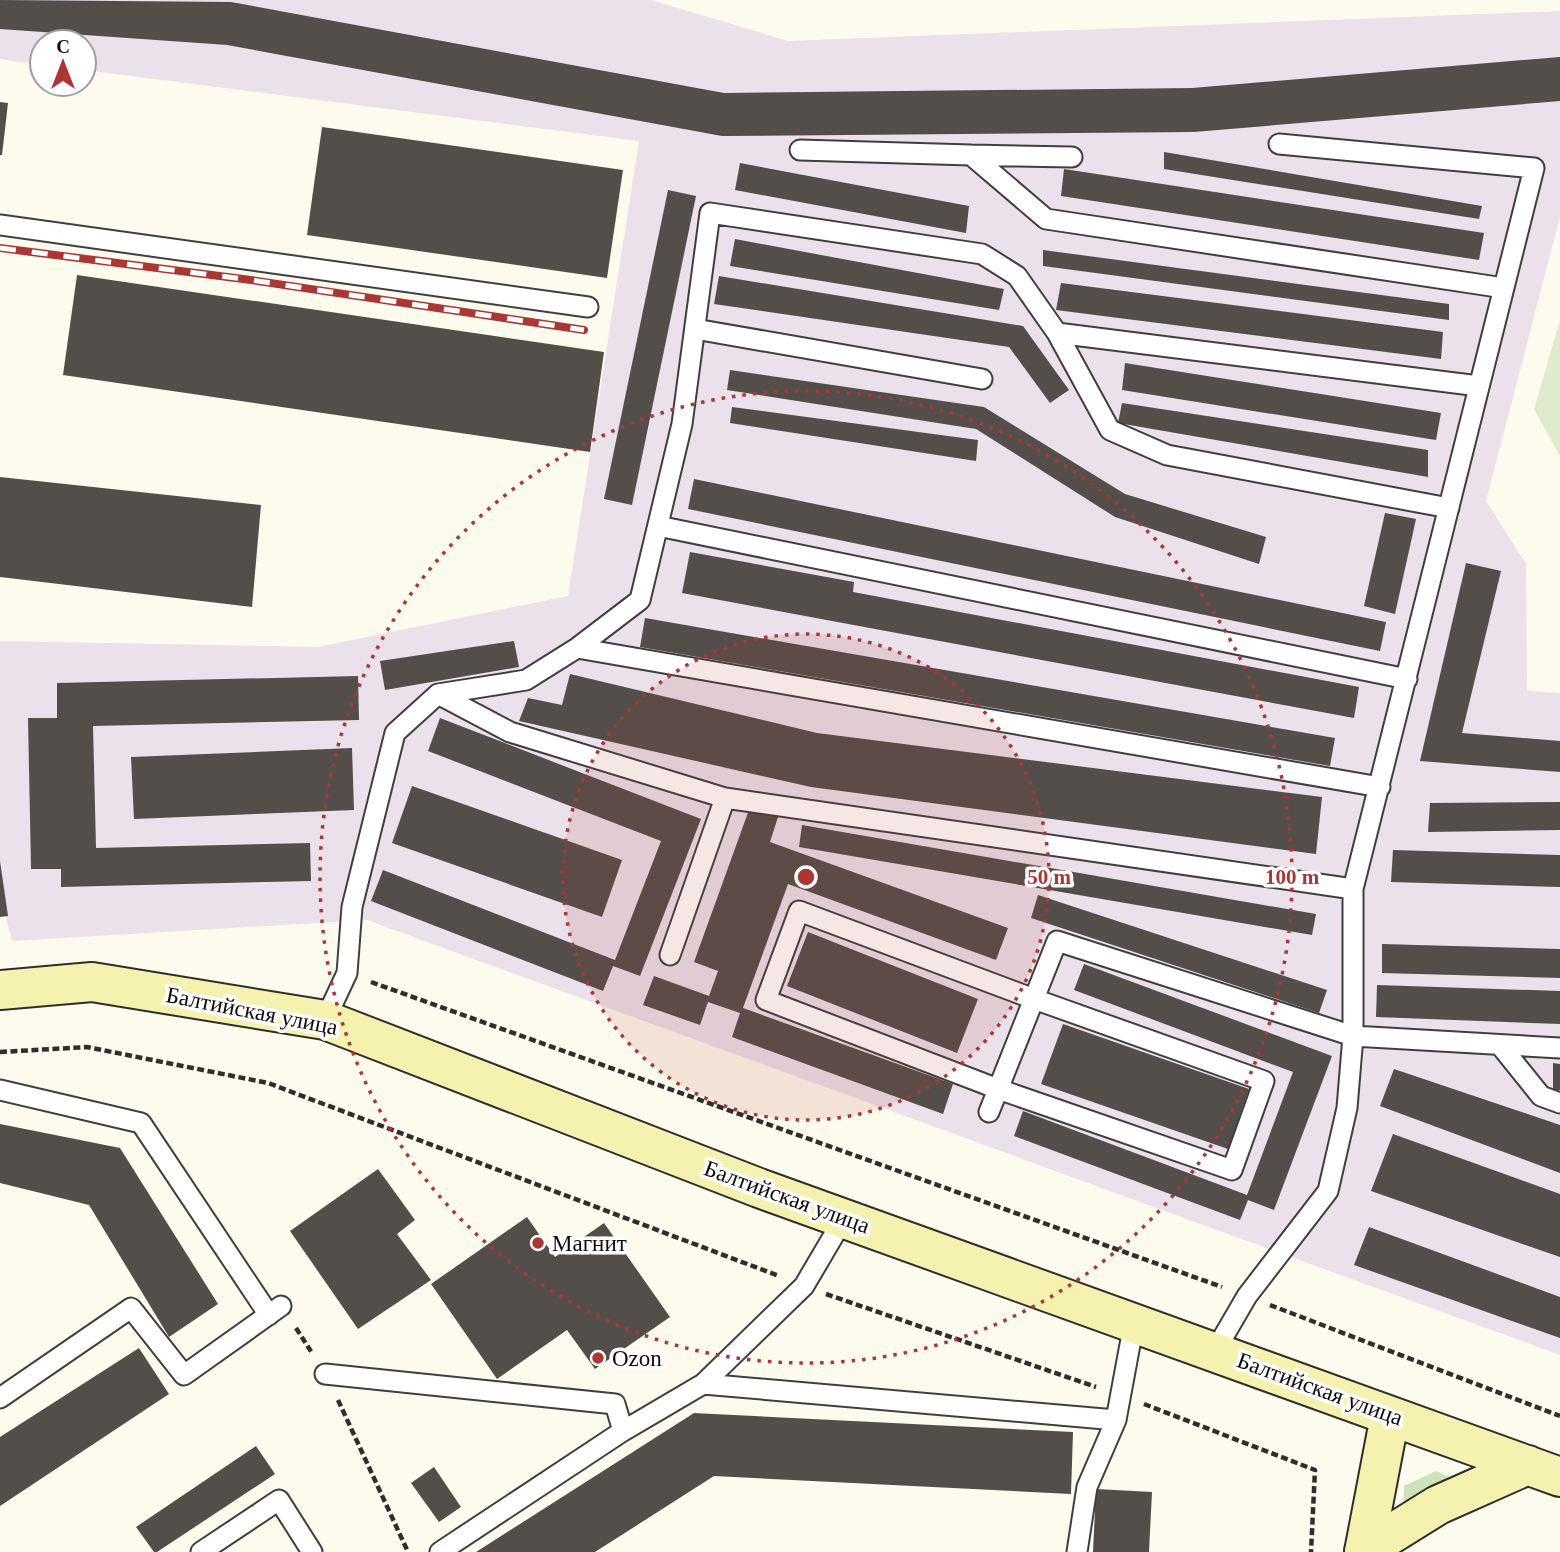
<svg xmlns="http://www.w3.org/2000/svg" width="1560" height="1552" viewBox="0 0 1560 1552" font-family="Georgia,serif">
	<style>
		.industrial { fill: #eae1ea }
		.green { fill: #cde3bb }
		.pitch { fill: #deebcc }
		.building { fill: #534e4a }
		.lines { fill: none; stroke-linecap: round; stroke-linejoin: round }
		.lane-casing { stroke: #3f3f3f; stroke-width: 23 }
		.secondary-casing { stroke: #2e2e2e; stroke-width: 42 }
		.path { stroke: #2e2e2e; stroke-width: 4.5; stroke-dasharray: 7 3.5; stroke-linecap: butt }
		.lane { stroke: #fff; stroke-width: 19 }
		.secondary { stroke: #f5f2b0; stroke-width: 38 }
		.rail-casing { stroke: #ab3735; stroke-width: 8 }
		.rail { stroke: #fff; stroke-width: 5; stroke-dasharray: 16; stroke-linecap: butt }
		.ring { fill: none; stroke: #ab3735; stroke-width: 3.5; stroke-dasharray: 3.5 7 }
		.poi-dot { fill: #ab3735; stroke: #fff; stroke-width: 2.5 }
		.labels { text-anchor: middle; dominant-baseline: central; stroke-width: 7; stroke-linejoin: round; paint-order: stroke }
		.street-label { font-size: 23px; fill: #0c0c0c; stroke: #fff }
		.poi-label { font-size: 23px; fill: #0c0c0c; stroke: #fff; text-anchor: start }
		.centre { fill: #ab3735; stroke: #fff; stroke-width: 3.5 }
		.ring-label { font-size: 21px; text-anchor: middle; font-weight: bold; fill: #ab3735; stroke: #fff; stroke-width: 7; stroke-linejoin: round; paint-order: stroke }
	</style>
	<rect width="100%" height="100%" fill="#fdfbed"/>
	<path class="industrial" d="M0 0H651L788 41 1560 11V217L1486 501 1526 564 1527 691 1560 693V1355L367 920 12 941 0 895V641L318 647 568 596 639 141 84 70V42H42V65L0 59Z"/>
	<path class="green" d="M1436 1471 1461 1482 1403 1511 1404 1486Z"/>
	<path class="pitch" d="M1560 320V456L1534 409Z"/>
	<path class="building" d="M0 0 231 2 724 93 1192 88 1560 57V101L1194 132 722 136 227 45 0 29Z
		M0 102 8 103 2 155H0Z
		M322 127 623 170 607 278 307 235Z
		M1164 152 1482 206 1479 219 1164 169Z
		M740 163 969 206 966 233 735 190Z
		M1064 169 1484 233 1479 260 1061 196Z
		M668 190 696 196 632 505 604 499Z
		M735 239 1004 289 999 310 730 266Z
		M1043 250 1449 304V320L1043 266Z
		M77 275 604 352 590 452 63 375Z
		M719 276 1023 326 1069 390 1050 403 1009 347 714 304Z
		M1061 283 1443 332 1441 359 1056 310Z
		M1125 363 1441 413 1436 440 1122 390Z
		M730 370 984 407 1125 494 1266 537 1259 564 1115 517 976 429 727 390Z
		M1122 403 1428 450V477L1118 423Z
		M732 407 978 440 976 461 730 423Z
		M0 477 261 505 252 607 0 577Z
		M694 479 1386 622 1380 651 688 509Z
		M1385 513 1416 519 1395 614 1364 606Z
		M690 552 854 582 853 592 1359 687 1354 718 682 593Z
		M1466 563 1501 571 1462 733 1560 741V772L1420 761Z
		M645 618 1335 738 1330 766 640 647Z
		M514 641 519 667 385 690 380 661Z
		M570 674 817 733 1322 797 1316 854 811 787 519 721 528 698 562 705Z
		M358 676 359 720 93 726 96 848 310 843 311 881 61 887V869H31L28 718H57V683Z
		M440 718 701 819 640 976 613 966 603 991 371 901 383 870 615 960 661 841 428 751Z
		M352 748 354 810 134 819 131 757Z
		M412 786 622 860 602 917 392 843Z
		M1560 802V830L1428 832 1430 803Z
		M750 807 778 817 770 842 1008 928 996 960 788 884 743 1008 953 1084 943 1114 732 1037 740 1013 708 1002 700 1025 643 1005 654 976 709 996 718 971 694 962Z
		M802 825 1316 914 1312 935 799 847Z
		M1393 850 1560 855V887L1391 882Z
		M0 861 8 916 0 917Z
		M1038 895 1327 990 1319 1013 1031 918Z
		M808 932 978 999 957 1053 787 986Z
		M1382 944 1560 949V978L1382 973Z
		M1084 964 1332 1056 1274 1210 1248 1200 1240 1220 1014 1136 1023 1111 1247 1195 1293 1072 1074 990Z
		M1377 985 1560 991V1024L1376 1017Z
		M1063 1024 1249 1089 1228 1149 1041 1084Z
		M1553 1063 1560 1064V1090H1553Z
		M1394 1069 1560 1125V1173L1380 1106Z
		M0 1124 120 1148 218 1304 169 1337 89 1205 0 1183Z
		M1393 1134 1560 1194V1257L1371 1191Z
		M378 1169 415 1220 397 1234 431 1280 358 1329 290 1231Z
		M527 1217 555 1257 604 1223 670 1317 595 1369 567 1330 497 1379 431 1284Z
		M1369 1227 1560 1297V1338L1354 1265Z
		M139 1348 169 1394 0 1506V1437Z
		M694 1413 1073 1432 1071 1494 714 1476 595 1552H476Z
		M256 1446 275 1474 157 1552H154L136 1527Z
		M434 1467 461 1507 439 1522 411 1483Z
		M1096 1489 1152 1492 1149 1552H1093Z"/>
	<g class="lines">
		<defs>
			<path id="lane" d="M800 150 971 155 1046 219 1504 288
				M971 155 1072 157
				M0 225 588 307
				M695 329 982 379
				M1057 333 1110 430 1167 455 1449 508
				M658 526 1407 679
				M577 648 1380 787
				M438 694 510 732 725 798 670 955
				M725 798 1353 889
				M799 911 1034 999 1264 1081 1232 1170 998 1089 766 1000Z
				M325 1020 347 973 352 907 395 733 438 694 526 680 577 648 640 600 682 424 710 213 982 254 1017 276 1057 333 1479 386
				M1500 1045 1541 1096 1560 1103
				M0 1090 141 1123 269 1315
				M989 1112 1057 941 1353 1036 1560 1048
				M1215 1351 1247 1296 1328 1191 1347 1108 1353 1036V889L1534 168 1279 144
				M325 1374 615 1404 623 1431
				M703 1384 1116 1420
				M0 1398 131 1308 184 1375 281 1306
				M201 1552 279 1500 312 1552
				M440 1552 623 1431 703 1384 804 1286 844 1218
				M1077 1552 1087 1487 1116 1420 1134 1323"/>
			<path id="secondary" d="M0 990 92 982 325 1020 759 1188 1560 1477
				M1364 1551 1438 1505 1528 1465
				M1364 1552 1390 1416"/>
		</defs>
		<use href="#lane" class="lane-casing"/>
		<use href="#secondary" class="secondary-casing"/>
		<path class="path" d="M371 982 1222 1287
			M0 1052 87 1047 268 1083 779 1276
			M826 1294 1096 1387
			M1270 1305 1560 1416
			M296 1328 312 1353
			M338 1400 408 1552
			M1144 1404 1315 1470 1311 1552"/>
		<use href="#lane" class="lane"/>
		<use href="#secondary" class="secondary"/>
		<defs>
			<path id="rail" d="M0 248 251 280 584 330"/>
		</defs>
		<use href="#rail" class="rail-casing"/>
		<use href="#rail" class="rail"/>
	</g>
	<circle cx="806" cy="877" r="243" fill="#ab3735" fill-opacity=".12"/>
	<g class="ring">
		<circle cx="806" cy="877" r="243"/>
		<circle cx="806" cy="877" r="486"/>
	</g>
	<g class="poi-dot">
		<circle cx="538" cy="1243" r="7"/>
		<circle cx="598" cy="1358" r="7"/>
	</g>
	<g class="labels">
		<g class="street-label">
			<text transform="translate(252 1011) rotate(11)">Балтийская улица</text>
			<text transform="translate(787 1197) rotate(20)">Балтийская улица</text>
			<text transform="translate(1320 1389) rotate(20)">Балтийская улица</text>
		</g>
		<g class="poi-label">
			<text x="552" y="1243">Магнит</text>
			<text x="612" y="1358">Ozon</text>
		</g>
	</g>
	<circle cx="806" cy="877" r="10" class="centre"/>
	<g class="ring-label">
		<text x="1049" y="884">50 m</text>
		<text x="1292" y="884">100 m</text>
	</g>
	<g transform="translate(63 63)"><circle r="33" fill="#ffffff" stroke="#9e9e9e" stroke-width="2"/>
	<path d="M0-5L12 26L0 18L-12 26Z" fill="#ab3735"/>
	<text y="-10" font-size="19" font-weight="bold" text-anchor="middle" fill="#0c0c0c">С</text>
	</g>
</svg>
